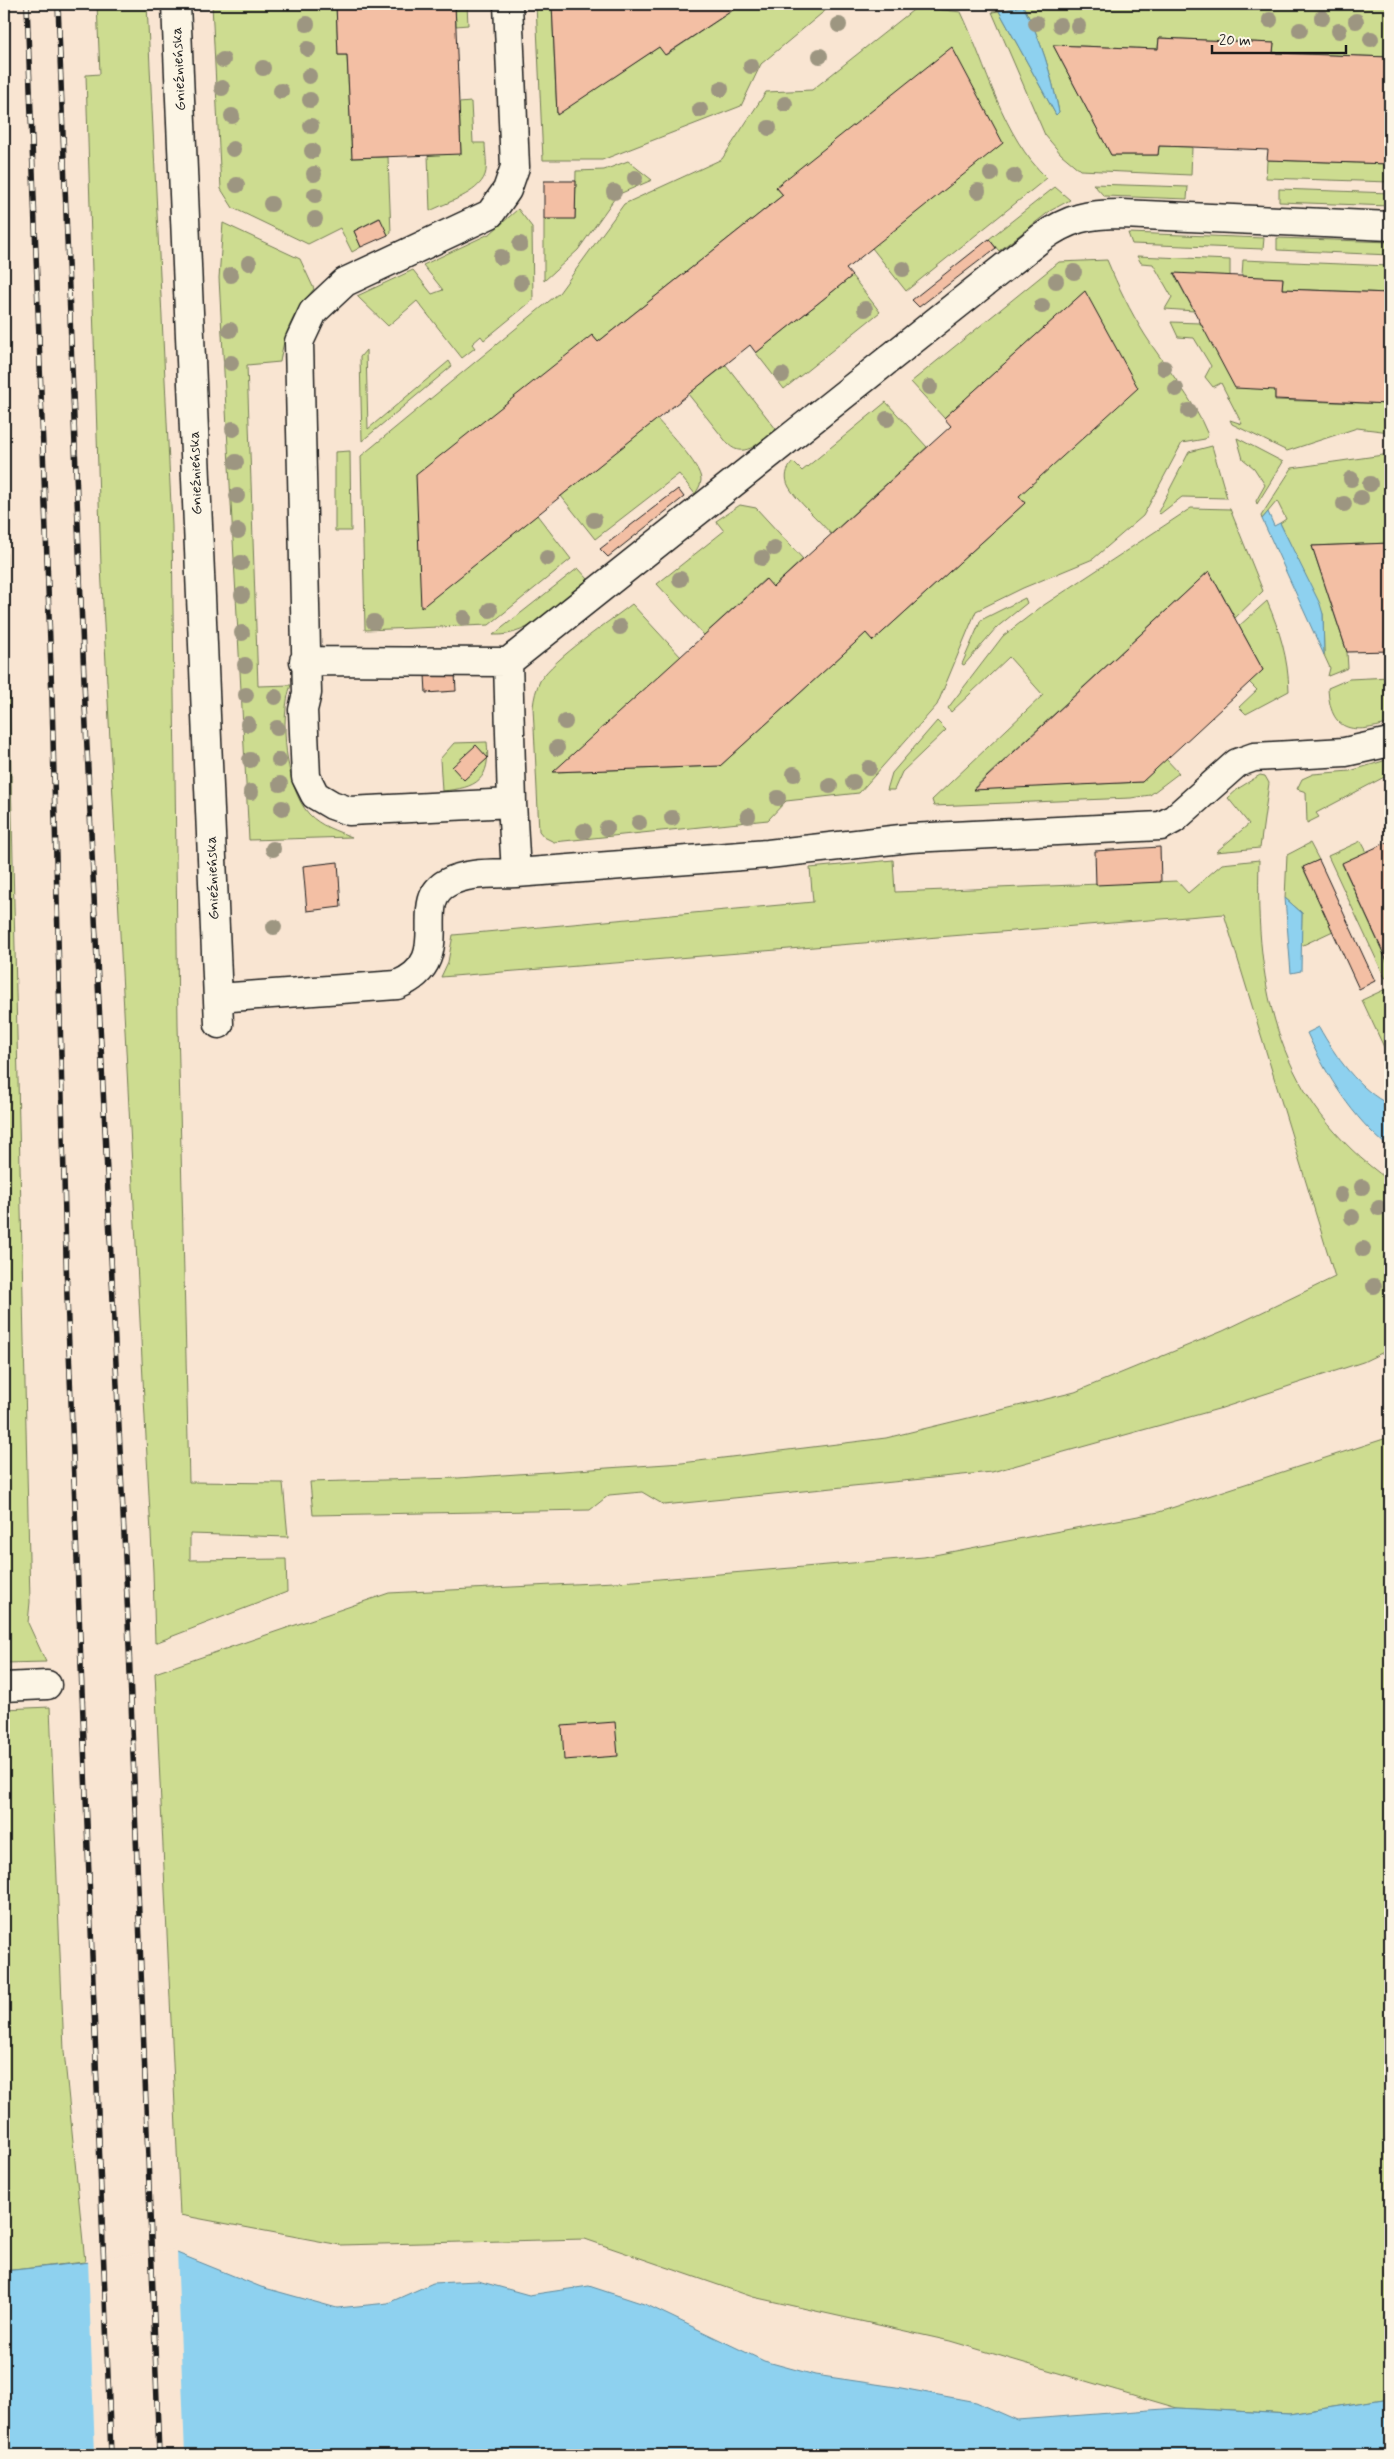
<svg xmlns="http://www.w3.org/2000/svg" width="1394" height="2459" viewBox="0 0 1394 2459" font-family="Mynerve,sans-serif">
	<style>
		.green { fill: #cddc90; stroke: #747c56 }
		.water { fill: #8ed1ef; stroke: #60899b }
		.pier { fill: #f9e5d2 }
		.building { fill: #f3bfa4; stroke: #1c1c1c }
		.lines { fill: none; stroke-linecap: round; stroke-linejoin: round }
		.minor-casing { stroke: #1c1c1c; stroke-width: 31 }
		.minor { stroke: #fcf5e5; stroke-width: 28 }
		.rail-casing { stroke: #1c1c1c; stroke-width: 5.5 }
		.rail { stroke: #fcf5e5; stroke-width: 4; stroke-dasharray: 11; stroke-linecap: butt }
		.tree { fill: #9d9681 }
		.labels { text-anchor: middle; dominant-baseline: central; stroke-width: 5; stroke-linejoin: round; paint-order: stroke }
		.street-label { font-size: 15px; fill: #1c1c1c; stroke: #fcf5e5 }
	</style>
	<rect width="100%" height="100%" fill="#f9e5d2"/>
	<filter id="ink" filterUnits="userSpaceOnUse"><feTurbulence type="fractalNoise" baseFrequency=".02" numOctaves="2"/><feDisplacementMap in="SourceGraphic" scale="10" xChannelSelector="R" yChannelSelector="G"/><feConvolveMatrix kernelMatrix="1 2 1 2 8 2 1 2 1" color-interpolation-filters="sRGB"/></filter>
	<g filter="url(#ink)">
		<path class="green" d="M97 4H147L172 526 178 1025 189 1482 283 1483 288 1537 190 1534V1560L286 1559 287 1592 155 1643 153 1572 101 566 86 75 100 74Z
			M212 4H336L338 55H347L352 158 388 157 391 233 388 235 379 218 354 231 361 247 352 252 340 228 308 244 233 208 221 189Z
			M455 4H467L468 25 456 26Z
			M536 4H552L557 114 659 47 666 55 742 4H833L761 64 741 106 602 160H543Z
			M1029 4H1390V57L1273 53 1274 43 1159 38 1158 49 1053 45 1111 155H1158L1159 146 1192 147 1191 175 1080 170 1061 154 1045 135 992 12 999 11 1056 115 1059 112C1051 74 1042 41 1023 6Z
			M917 7 961 12C987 67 1002 136 1047 178L906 291 872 248 776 187 783 195 598 342 592 335 421 607 537 515 571 559 489 625 365 630 361 456 559 293 624 204 722 159 766 92 812 90Z
			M471 102 473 143H485C485 153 488 166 485 175 478 194 447 202 430 211L428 155 461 153 459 103Z
			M1267 160 1390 164V182L1266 178Z
			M628 161 652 180 617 195 578 250 544 281V219L575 218 576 171 604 170Z
			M1093 184 1188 187 1187 199 1104 196Z
			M1055 187 1070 200 1050 211 999 251 989 239Z
			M1279 189 1390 193V206L1279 202Z
			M518 209 532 227 533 300 484 340 481 336 472 344 475 348 462 358 417 301 388 326 357 296 413 270 432 294 443 290 423 265 491 233Z
			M223 223 300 259 314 289C293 313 285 330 280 362L247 365 258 686 291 685C279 717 285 788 309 814 320 826 337 831 352 837L249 840 219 278Z
			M1128 233 1264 238 1263 249 1132 244Z
			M1277 238 1390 242V255L1277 250Z
			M1137 256 1230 260V276L1174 274 1194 311 1165 309 1172 297 1153 264 1141 263Z
			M1107 260C1118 286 1130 311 1145 335 1166 368 1193 398 1208 435L1205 439 1182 443 1143 516 1093 559 1023 588 976 611 937 705 859 793 786 801 768 820 554 842 544 837 539 831 533 707C534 698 536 689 540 681 554 658 609 622 632 604L681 657 554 772 720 766 866 633 873 641 1025 503 1019 496 1085 291 944 418 911 382 1059 262Z
			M1243 260 1390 266V293L1282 289 1283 279 1242 276Z
			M852 276 880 312 784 389 756 353Z
			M1171 322 1200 323 1205 331 1275 390V400L1390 404V432L1357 428 1287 451 1232 424 1230 420 1242 424 1221 383 1213 387 1205 377 1211 366 1194 338 1178 337Z
			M366 350 368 429 449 361 452 366 362 441 360 357Z
			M726 365 776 429C763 439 745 461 728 444L688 394Z
			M886 402 927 447 831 534C820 521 796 500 789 487 784 478 786 469 793 462L802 471Z
			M657 419C667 431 701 465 701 480 701 485 698 489 695 494L679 474 595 539 561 496Z
			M1237 438 1283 462 1257 504 1256 501 1265 485 1254 468 1243 459Z
			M1212 446 1227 498 1182 497 1160 514 1158 512 1189 452Z
			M350 451 351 531H335V452Z
			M1390 454V543L1312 546 1347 652 1348 668 1328 676 1330 668 1324 655 1323 614 1280 523 1286 519 1277 501 1262 519 1261 516 1292 468Z
			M4 469 30 1602 28 1623 46 1662 4 1663Z
			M740 505 756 508 803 559 773 587 765 579 704 635 657 584 724 531 716 521Z
			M1191 508 1230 509 1263 591 1235 618 1209 571 973 789 1142 782 1166 759 1179 773 1150 795 1131 798 934 806 932 800 1043 695 1009 657 951 712 948 708 1003 636 1041 607Z
			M578 568 588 579C561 602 531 637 493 635Z
			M1025 598 1027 603 996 628 964 665 962 664 981 620Z
			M1267 601C1280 632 1288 657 1289 691L1246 714 1239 707 1257 690 1249 682 1263 670 1239 626Z
			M1390 677V723C1353 734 1330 733 1328 688L1349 679Z
			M937 721 946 730 902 772 894 790H887L892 773Z
			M487 742C491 780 477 788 442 791L440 759 454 743Z
			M1390 759V774L1316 813 1319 817 1307 823 1306 792 1297 789 1302 779 1313 774 1350 771Z
			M1260 775 1265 776 1269 783 1260 848 1216 852 1249 824 1228 798 1239 788Z
			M1361 841 1367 852 1342 864 1390 968V975L1385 978 1328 856Z
			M1310 843 1319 860 1303 868 1333 931 1301 946 1302 913 1285 898 1287 855Z
			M893 860 895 892 1177 881 1188 893 1222 864 1259 860C1255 990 1278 1102 1390 1181V1349L1363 1362 1222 1408 992 1472 664 1505 642 1492 609 1495 590 1510 313 1515 310 1482 458 1478 682 1463 886 1438 1075 1392 1223 1331 1335 1277 1224 914 441 977 448 962 453 935 813 902 810 868Z
			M1390 987V1060L1362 1000Z
			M1390 1437V2398L1289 2414 1177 2408 950 2341 753 2297 585 2239 340 2245 180 2215 155 1673 389 1593 635 1581 924 1557 1159 1512Z
			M50 1707 64 2051 85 2262 4 2271V1709Z"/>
		<path class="water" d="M1023 6C1042 41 1051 74 1059 112L1056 115 999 11Z
			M1268 512 1274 526 1280 523 1320 604 1323 614 1324 655 1262 519Z
			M1285 898 1302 913 1301 971 1291 973Z
			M1319 1027C1335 1056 1359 1090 1390 1105V1148C1352 1118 1327 1076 1307 1033Z
			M177 2253 261 2287 337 2308 388 2303 433 2283 478 2281 529 2295 589 2286 647 2305 764 2361 815 2375 896 2387 976 2402 1017 2420 1177 2408 1289 2414 1390 2398V2455H4V2271Z"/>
		<path class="pier" d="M177 2250 185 2455H95L88 2259Z"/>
		<path class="building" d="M336 4H455L461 154 352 158 347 55H338Z
			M552 4H742L665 55 659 47 557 115Z
			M1159 38 1274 43 1273 53 1390 57V164L1267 160 1268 150 1192 147 1159 146 1158 155H1111L1053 45 1158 49Z
			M952 47 1003 143 846 269 852 276 756 353 750 345 421 608 416 475 592 335 598 342 783 195 776 187Z
			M544 181H576L575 219H544Z
			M380 218 388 235 361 247 354 231Z
			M989 239 996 248 919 307 912 300Z
			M1174 273 1283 278 1282 289 1390 293V404L1275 399V390L1235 388Z
			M1085 291 1138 388 1019 496 1025 503 873 641 866 633 720 766 553 772 766 579 773 587 951 426 944 418Z
			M678 489 684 497 608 557 600 549Z
			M1390 543V651L1347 652 1312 546Z
			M1209 571 1263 670 1142 782 973 790Z
			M455 673 456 691 426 693 425 675Z
			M476 745 488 758 464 780 452 767Z
			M1390 841V961L1388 963 1342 863Z
			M1160 847 1161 882 1096 885 1095 851Z
			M1319 860 1375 981 1359 989 1303 867Z
			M338 862 341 907 307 911 303 866Z
			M615 1722 618 1756 564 1760 562 1726Z"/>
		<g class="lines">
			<defs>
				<path id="minor" d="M176 4 219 1024
					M508 4 515 167 507 190 490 214 345 282 313 312 299 342 307 693 303 710 306 777 315 795 332 805 349 811 512 803 508 662
					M304 661 508 662 1041 238C1069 218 1088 214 1122 214L1390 226
					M512 803 516 873 768 854 910 838 1161 826 1174 819 1237 763 1254 757 1345 752 1390 742
					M218 998 397 985C458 960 409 903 447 883 467 872 494 874 516 873
					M4 1687 47 1685"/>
			</defs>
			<use href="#minor" class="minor-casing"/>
			<use href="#minor" class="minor"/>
			<defs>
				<path id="rail" d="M27 4 52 698 67 1296 111 2455
					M58 4 85 705 128 1619 159 2455"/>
			</defs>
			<use href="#rail" class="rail-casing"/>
			<use href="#rail" class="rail"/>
		</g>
		<g class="tree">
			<circle cx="1322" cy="18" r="8"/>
			<circle cx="1270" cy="20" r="8"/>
			<circle cx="1356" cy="21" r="8"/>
			<circle cx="1036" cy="23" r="8"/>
			<circle cx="307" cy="24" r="8"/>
			<circle cx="839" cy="25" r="8"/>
			<circle cx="1060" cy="25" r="8"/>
			<circle cx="1078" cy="26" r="8"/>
			<circle cx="1300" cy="30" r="8"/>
			<circle cx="1339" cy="31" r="8"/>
			<circle cx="1371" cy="39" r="8"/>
			<circle cx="308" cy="49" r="8"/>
			<circle cx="820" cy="56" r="8"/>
			<circle cx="223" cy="60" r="8"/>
			<circle cx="751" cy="66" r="8"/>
			<circle cx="263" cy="68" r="8"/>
			<circle cx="309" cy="76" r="8"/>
			<circle cx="222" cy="88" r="8"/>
			<circle cx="721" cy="89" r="8"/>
			<circle cx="281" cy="91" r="8"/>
			<circle cx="310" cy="100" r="8"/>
			<circle cx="785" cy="104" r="8"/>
			<circle cx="700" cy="110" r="8"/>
			<circle cx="232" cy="116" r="8"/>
			<circle cx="311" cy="126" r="8"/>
			<circle cx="769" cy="128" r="8"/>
			<circle cx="233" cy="149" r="8"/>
			<circle cx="312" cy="151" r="8"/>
			<circle cx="314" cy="174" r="8"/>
			<circle cx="991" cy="174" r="8"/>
			<circle cx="1014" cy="176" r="8"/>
			<circle cx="635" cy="178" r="8"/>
			<circle cx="237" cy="185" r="8"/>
			<circle cx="978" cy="191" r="8"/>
			<circle cx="614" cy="192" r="8"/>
			<circle cx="315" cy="195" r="8"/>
			<circle cx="271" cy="204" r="8"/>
			<circle cx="315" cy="219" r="8"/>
			<circle cx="520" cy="244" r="8"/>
			<circle cx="501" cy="257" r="8"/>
			<circle cx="249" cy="263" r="8"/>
			<circle cx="903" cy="269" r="8"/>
			<circle cx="1074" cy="272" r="8"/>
			<circle cx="231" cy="275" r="8"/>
			<circle cx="1056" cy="281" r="8"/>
			<circle cx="521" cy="283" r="8"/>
			<circle cx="1042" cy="306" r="8"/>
			<circle cx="865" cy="309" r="8"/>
			<circle cx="230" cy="330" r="8"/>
			<circle cx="231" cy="363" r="8"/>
			<circle cx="1164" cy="368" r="8"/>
			<circle cx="782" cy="375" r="8"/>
			<circle cx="930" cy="387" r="8"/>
			<circle cx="1176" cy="389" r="8"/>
			<circle cx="1189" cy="411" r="8"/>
			<circle cx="887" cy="419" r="8"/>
			<circle cx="233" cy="429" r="8"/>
			<circle cx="236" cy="462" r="8"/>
			<circle cx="1351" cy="479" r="8"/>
			<circle cx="1370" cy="484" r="8"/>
			<circle cx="237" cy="496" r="8"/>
			<circle cx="1361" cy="498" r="8"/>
			<circle cx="1344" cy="504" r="8"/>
			<circle cx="594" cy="520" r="8"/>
			<circle cx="238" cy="531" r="8"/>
			<circle cx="774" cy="548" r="8"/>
			<circle cx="547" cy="558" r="8"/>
			<circle cx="762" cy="558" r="8"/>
			<circle cx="241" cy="563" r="8"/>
			<circle cx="680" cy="579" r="8"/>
			<circle cx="242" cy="595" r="8"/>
			<circle cx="490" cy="610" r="8"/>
			<circle cx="464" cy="618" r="8"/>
			<circle cx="374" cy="622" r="8"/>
			<circle cx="620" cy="627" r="8"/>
			<circle cx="242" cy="633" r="8"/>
			<circle cx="245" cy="665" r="8"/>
			<circle cx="246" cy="695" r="8"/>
			<circle cx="275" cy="697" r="8"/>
			<circle cx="565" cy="722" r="8"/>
			<circle cx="248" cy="724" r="8"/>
			<circle cx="277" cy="728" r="8"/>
			<circle cx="557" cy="748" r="8"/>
			<circle cx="250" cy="760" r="8"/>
			<circle cx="279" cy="760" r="8"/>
			<circle cx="869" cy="768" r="8"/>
			<circle cx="794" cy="774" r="8"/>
			<circle cx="853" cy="782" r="8"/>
			<circle cx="280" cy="784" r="8"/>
			<circle cx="830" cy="786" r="8"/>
			<circle cx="251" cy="792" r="8"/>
			<circle cx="778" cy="798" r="8"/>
			<circle cx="282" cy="808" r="8"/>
			<circle cx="748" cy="816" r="8"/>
			<circle cx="672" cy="818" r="8"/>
			<circle cx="639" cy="823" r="8"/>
			<circle cx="607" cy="828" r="8"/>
			<circle cx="584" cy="831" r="8"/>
			<circle cx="273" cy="849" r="8"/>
			<circle cx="274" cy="927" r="8"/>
			<circle cx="1362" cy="1187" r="8"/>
			<circle cx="1341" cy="1195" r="8"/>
			<circle cx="1379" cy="1208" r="8"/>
			<circle cx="1352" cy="1217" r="8"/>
			<circle cx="1363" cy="1249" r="8"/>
			<circle cx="1374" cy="1286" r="8"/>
		</g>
	</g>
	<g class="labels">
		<g class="street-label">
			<text transform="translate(179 69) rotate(-93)">Gnieźnieńska</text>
			<text transform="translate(196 473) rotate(-92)">Gnieźnieńska</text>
			<text transform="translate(213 878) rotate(-92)">Gnieźnieńska</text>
		</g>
	</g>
	<rect width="1394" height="2459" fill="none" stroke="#fcf5e5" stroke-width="20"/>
	<rect x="10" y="10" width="1374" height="2439" fill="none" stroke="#1c1c1c" stroke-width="2" filter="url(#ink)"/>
	<path d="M1212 45v8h134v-8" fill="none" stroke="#1c1c1c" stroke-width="2.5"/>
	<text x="1219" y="45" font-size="15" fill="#1c1c1c" stroke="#fcf5e5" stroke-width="4" paint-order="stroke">20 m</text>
</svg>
